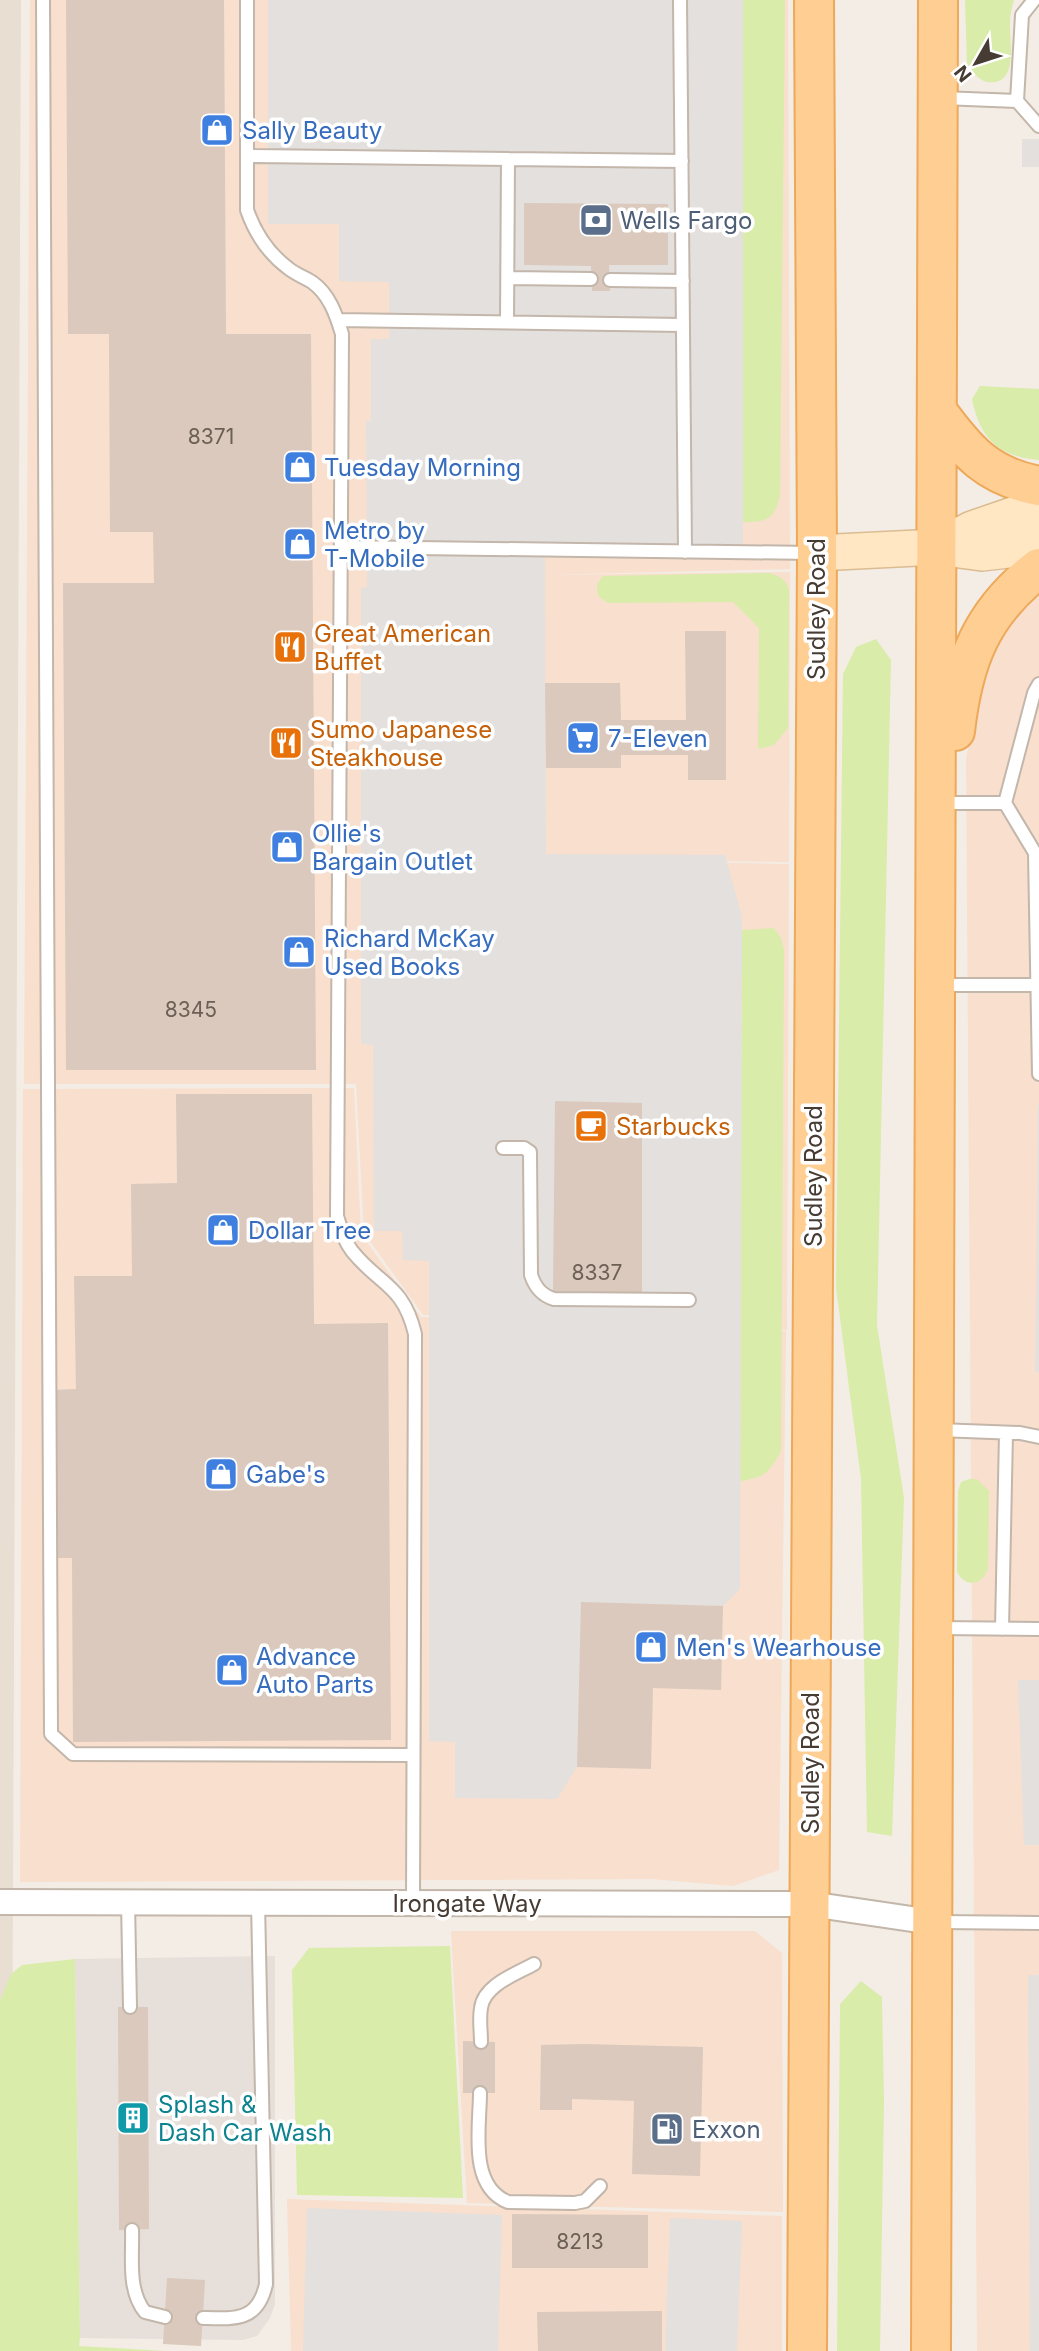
<svg xmlns="http://www.w3.org/2000/svg" width="1039" height="2351" viewBox="0 0 1039 2351" font-family="Inter,sans-serif">
	<style>
		.residential { fill: #e8ded2 }
		.commercial { fill: #f8dfce }
		.industrial { fill: #e6dfda }
		.green { fill: #d9ecaa }
		.parking { fill: #e4e0de }
		.building { fill: #dac9bc }
		.lines { fill: none; stroke-linecap: round; stroke-linejoin: round }
		.lane-casing { stroke: #c3b6aa; stroke-width: 16 }
		.street-casing { stroke: #c3b6aa; stroke-width: 28 }
		.secondary-casing { stroke: #dbbc92; stroke-width: 38 }
		.primary-casing { stroke: #eea859; stroke-width: 42 }
		.lane { stroke: #fff; stroke-width: 12 }
		.street { stroke: #fff; stroke-width: 24 }
		.secondary { stroke: #ffe7c4; stroke-width: 35 }
		.primary { stroke: #ffce93; stroke-width: 38 }
		.labels { text-anchor: middle; dominant-baseline: central; stroke-width: 7; stroke-linejoin: round; paint-order: stroke }
		.number-label { font-size: 21px; fill: #6c5f56 }
		.shop-label { font-size: 24px; fill: #366cbe; stroke: #fff; text-anchor: start }
		.service-label { font-size: 24px; fill: #4e5e75; stroke: #fff; text-anchor: start }
		.street-label { font-size: 24px; fill: #473c34; stroke: #fff }
		.food-label { font-size: 24px; fill: #c56008; stroke: #fff; text-anchor: start }
		.culture-label { font-size: 24px; fill: #0d838f; stroke: #fff; text-anchor: start }
	</style>
	<rect width="100%" height="100%" fill="#f4ede5"/>
	<path class="residential" d="M0 0H21L11 2351H0Z"/>
	<path class="commercial" d="M30 0H788L790 569 539 575 790 572 789 862 542 859 789 864 787 1330 423 1315 364 1233 356 1084H24Z
		M1039 594V2351H977L966 760 981 670 1027 601Z
		M354 1088 361 1234 421 1317 786 1331 779 1870 733 1886 651 1879 20 1882 23 1089Z
		M451 1931H755L782 1953 783 2212 467 2203Z
		M287 2199 782 2216V2351H291Z"/>
	<path class="industrial" d="M275 1956V2304L270 2318 257 2336 243 2340 80 2338 75 1959Z"/>
	<path class="green" d="M743 0H785L780 496C774 520 767 522 743 522Z
		M965 0H1014C1012 7 1010 15 1010 22 1009 39 1018 79 995 82 982 84 975 75 967 66Z
		M980 386 1039 389V460C998 456 980 439 972 399Z
		M768 573C779 575 785 579 789 589L788 728 774 745 758 749 759 628 733 602 608 603 598 596 597 584 603 576Z
		M876 639 891 660 877 1325 904 1498 892 1836 867 1832 861 1479 836 1288 843 674 856 647Z
		M774 928 780 936 784 949 781 1451C769 1472 765 1478 740 1481L742 930Z
		M969 1479H977L989 1491 988 1568C983 1586 965 1588 957 1572L958 1491 961 1482Z
		M450 1946 463 2198 297 2195 292 1970 309 1948Z
		M75 1959 80 2338 79 2346 166 2351H0V2001L11 1974 22 1965Z
		M861 1981 882 1997 884 2102 880 2351H837L840 2004Z"/>
	<path class="parking" d="M268 0H743V552L545 551 546 854 725 855 742 917 740 1589 723 1606 581 1603 577 1767 557 1799 455 1798V1742L429 1741V1261L403 1260 402 1231H374L373 1045 361 1044V588L367 587 366 421H371V339H389V282L339 281V224H268Z
		M1022 139H1039V167H1022Z
		M1038 1105H1039V1372H1035Z
		M1018 1680H1039V1845H1024Z
		M1028 1975H1039V2351H1030Z
		M307 2208 502 2215 498 2351H303Z
		M670 2218 742 2221 737 2351H665Z"/>
	<path class="building" d="M66 0H224L226 334H311L316 1070H66L63 583H154L153 532H110L109 334H68Z
		M524 203 668 204V265H609L610 291H592L591 266 524 265Z
		M685 631H726V780H688V755H621V768H546L545 683H620L621 720H686Z
		M176 1094H312L314 1324 388 1323 391 1740 73 1742 72 1558H53L51 1390 76 1389 74 1276H132L131 1184 177 1183Z
		M555 1101 642 1103V1293L553 1292Z
		M581 1602 723 1606 721 1690 653 1688 651 1769 577 1767Z
		M118 2007H148L149 2229 119 2230Z
		M463 2041 495 2042V2093H463Z
		M584 2044 703 2047 700 2176 632 2174 634 2101 572 2099V2110H540L541 2045Z
		M512 2214 648 2215V2268H512Z
		M167 2278 205 2280 201 2346 163 2344Z
		M662 2311V2351H538L537 2312Z"/>
	<g class="lines">
		<defs>
			<path id="lane" d="M43 0 51 1734 73 1754 413 1755
				M247 0V210C255 233 268 253 288 268 295 274 304 277 312 282 329 294 336 314 342 334L337 1216C341 1229 344 1241 352 1251 380 1286 403 1284 415 1334L413 1903
				M680 0 685 552
				M942 98 1017 101 1039 126
				M1017 101 1022 15 1034 0
				M247 156 682 161
				M508 278 591 279
				M610 280 683 281
				M338 320 683 325
				M507 322 508 159
				M341 547 813 553
				M940 803H1005L1034 693 1039 684
				M1005 803 1035 853 1039 1074
				M938 985H1036
				M503 1148H524L530 1152 531 1275C535 1287 541 1295 554 1299L689 1300
				M938 1430 1020 1433 1039 1437
				M937 1628 1039 1629
				M1002 1629 1006 1433
				M128 1902 130 2007
				M938 1922 1039 1923
				M481 2042C481 2031 479 2019 481 2008 484 1985 516 1974 534 1964
				M480 2093C480 2127 468 2186 508 2202L575 2203 585 2201 600 2186
				M132 2230C133 2256 127 2290 145 2312L165 2317
				M203 2318C236 2319 258 2321 266 2284L258 1903"/>
			<path id="street" d="M0 1902 810 1904 932 1922"/>
			<path id="secondary" d="M937 547 972 529 1039 506
				M817 553 937 547 982 553 1008 550 1039 540"/>
			<path id="primary" d="M937 411C967 452 987 476 1039 486
				M955 731C963 661 981 613 1039 568
				M807 2351 817 553 814 0
				M931 2351 938 0"/>
		</defs>
		<use href="#lane" class="lane-casing"/>
		<use href="#street" class="street-casing"/>
		<use href="#secondary" class="secondary-casing"/>
		<use href="#primary" class="primary-casing"/>
		<use href="#lane" class="lane"/>
		<use href="#street" class="street"/>
		<use href="#secondary" class="secondary"/>
		<use href="#primary" class="primary"/>
	</g>
	<defs>
		<symbol id="shop-square" viewBox="-11 -11 22 22"><rect x="-9" y="-9" width="18" height="18" rx="4" fill="#3f7fe0" stroke="#fff"/><path d="M-5-2.5h2.3a2.7 3.5 0 0 1 5.4 0H5L5.5 6h-11ZM-1.5-2.5h3a1.5 2.3 0 0 0-3 0Z" fill="#fff"/></symbol>
		<symbol id="bank-square" viewBox="-11 -11 22 22"><rect x="-9" y="-9" width="18" height="18" rx="4" fill="#5c6f8a" stroke="#fff"/><path d="M-6-4H6V4H-6ZM0-2.3a2.3 2.3 0 1 0 0 4.6a2.3 2.3 0 1 0 0-4.6Z" fill="#fff"/></symbol>
		<symbol id="restaurant-square" viewBox="-11 -11 22 22"><rect x="-9" y="-9" width="18" height="18" rx="4" fill="#e8710a" stroke="#fff"/><path d="M-5-6h1v4h1v-4h1v4h1v-4h1v5L-1.5 .5V6h-2V.5L-5-1ZM5-6V6H3V1.5H1.5Q1.5-4 5-6Z" fill="#fff"/></symbol>
		<symbol id="supermarket-square" viewBox="-11 -11 22 22"><rect x="-9" y="-9" width="18" height="18" rx="4" fill="#3f7fe0" stroke="#fff"/><path d="M-6-5.5h2.5l.6 2H6L4.5 2H-2.5L-4.4-4H-6ZM-1.5 3.2a1.3 1.3 0 1 0 .1 0ZM3 3.2a1.3 1.3 0 1 0 .1 0Z" fill="#fff"/></symbol>
		<symbol id="cafe-square" viewBox="-11 -11 22 22"><rect x="-9" y="-9" width="18" height="18" rx="4" fill="#e8710a" stroke="#fff"/><path d="M-5.5-4.5H6V0H3Q3 3.5 0 3.5H-2.5Q-5.5 3.5-5.5 0ZM3-3.2v2h1.7v-2ZM-6 4.5H4V6H-6Z" fill="#fff"/></symbol>
		<symbol id="building-square" viewBox="-11 -11 22 22"><rect x="-9" y="-9" width="18" height="18" rx="4" fill="#0f9aa8" stroke="#fff"/><path d="M-4-6H4V6H1V3H-1V6H-4ZM-2.5-4.3h1.7v1.8h-1.7ZM.8-4.3h1.7v1.8H.8ZM-2.5-1h1.7V.8h-1.7ZM.8-1h1.7V.8H.8Z" fill="#fff"/></symbol>
		<symbol id="fuel-square" viewBox="-11 -11 22 22"><rect x="-9" y="-9" width="18" height="18" rx="4" fill="#5c6f8a" stroke="#fff"/><path d="M-5.5-6h7V0h2V4h1.3V-2.5L3-4.5l.8-.8L6-3V5H2.5V1h-1V6h-7ZM-4.2-4.7v3.2H.2V-4.7Z" fill="#fff"/></symbol>
	</defs>
	<g fill-rule="evenodd">
		<use href="#shop-square" x="198" y="111" width="38" height="38"/>
		<use href="#bank-square" x="577" y="201" width="38" height="38"/>
		<use href="#shop-square" x="281" y="448" width="38" height="38"/>
		<use href="#shop-square" x="281" y="525" width="38" height="38"/>
		<use href="#restaurant-square" x="271" y="628" width="38" height="38"/>
		<use href="#supermarket-square" x="564" y="719" width="38" height="38"/>
		<use href="#restaurant-square" x="267" y="724" width="38" height="38"/>
		<use href="#shop-square" x="268" y="828" width="38" height="38"/>
		<use href="#shop-square" x="280" y="933" width="38" height="38"/>
		<use href="#cafe-square" x="572" y="1107" width="38" height="38"/>
		<use href="#shop-square" x="204" y="1211" width="38" height="38"/>
		<use href="#shop-square" x="202" y="1455" width="38" height="38"/>
		<use href="#shop-square" x="632" y="1628" width="38" height="38"/>
		<use href="#shop-square" x="213" y="1651" width="38" height="38"/>
		<use href="#building-square" x="114" y="2099" width="38" height="38"/>
		<use href="#fuel-square" x="648" y="2110" width="38" height="38"/>
	</g>
	<g class="labels">
		<g class="number-label">
			<text x="211" y="436">8371</text>
			<text x="191" y="1009">8345</text>
			<text x="597" y="1272">8337</text>
			<text x="580" y="2241">8213</text>
		</g>
		<g class="shop-label">
			<text x="242" y="130">Sally Beauty</text>
			<text x="324" y="467">Tuesday Morning</text>
			<text x="324" y="530">Metro by<tspan x="324" dy="28">T-Mobile</tspan></text>
			<text x="608" y="738">7-Eleven</text>
			<text x="312" y="833">Ollie's<tspan x="312" dy="28">Bargain Outlet</tspan></text>
			<text x="324" y="938">Richard McKay<tspan x="324" dy="28">Used Books</tspan></text>
			<text x="248" y="1230">Dollar Tree</text>
			<text x="246" y="1474">Gabe's</text>
			<text x="676" y="1647">Men's Wearhouse</text>
			<text x="256" y="1656">Advance<tspan x="256" dy="28">Auto Parts</tspan></text>
		</g>
		<g class="service-label">
			<text x="620" y="220">Wells Fargo</text>
			<text x="692" y="2129">Exxon</text>
		</g>
		<g class="street-label">
			<text transform="translate(816 609) rotate(-90)">Sudley Road</text>
			<text transform="translate(813 1176) rotate(-90)">Sudley Road</text>
			<text transform="translate(810 1763) rotate(-90)">Sudley Road</text>
			<text x="467" y="1903">Irongate Way</text>
		</g>
		<g class="food-label">
			<text x="314" y="633">Great American<tspan x="314" dy="28">Buffet</tspan></text>
			<text x="310" y="729">Sumo Japanese<tspan x="310" dy="28">Steakhouse</tspan></text>
			<text x="616" y="1126">Starbucks</text>
		</g>
		<g class="culture-label">
			<text x="158" y="2104">Splash &amp;<tspan x="158" dy="28">Dash Car Wash</tspan></text>
		</g>
	</g>
	<g transform="translate(976 63) rotate(231)" stroke="#ffffff" stroke-width="5" paint-order="stroke">
	<path d="M0-5L12 26L0 18L-12 26Z" fill="#473c34"/>
	<text y="-10" font-size="19" font-weight="bold" text-anchor="middle" fill="#473c34">N</text>
	</g>
</svg>
